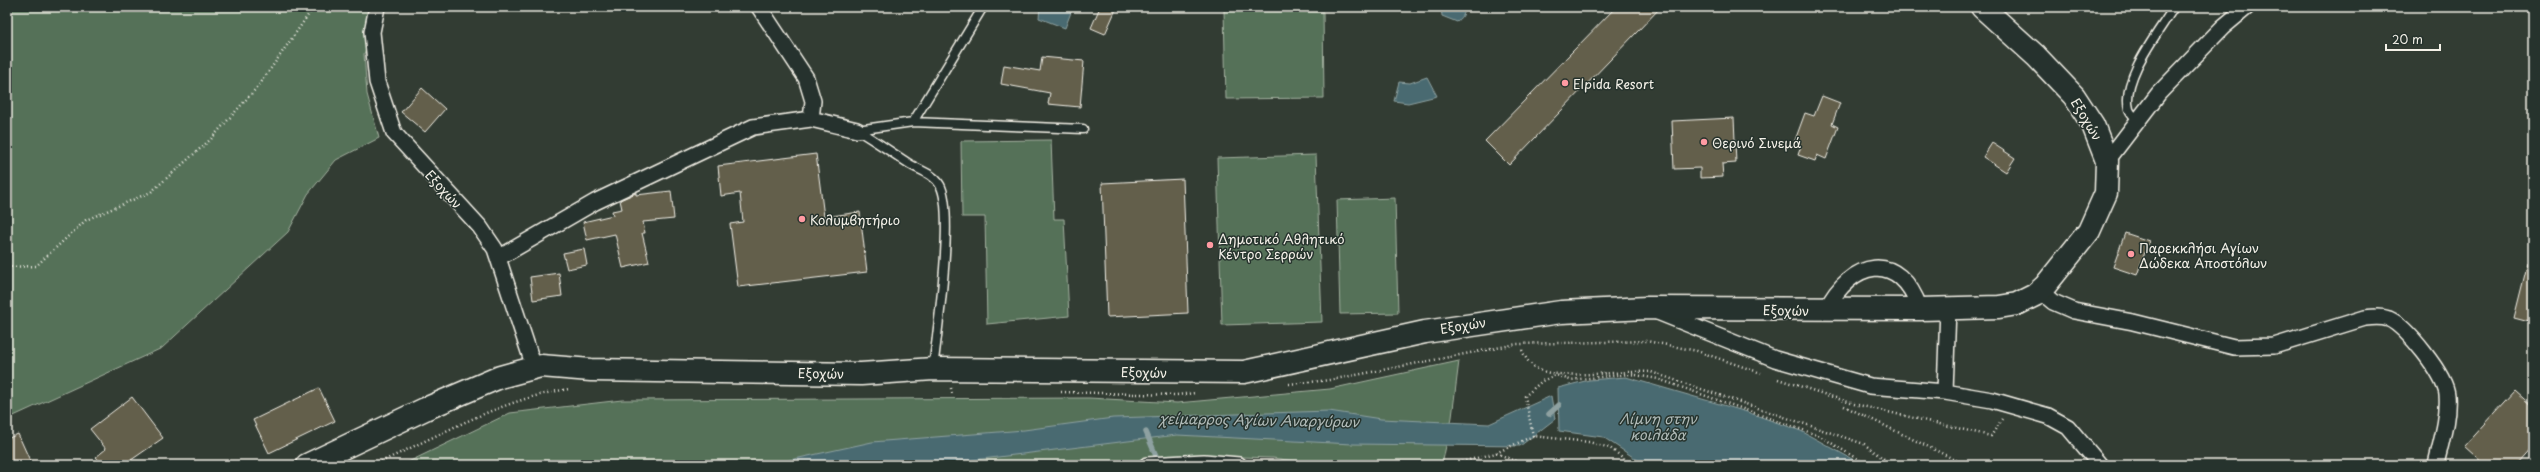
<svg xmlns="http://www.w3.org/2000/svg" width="2540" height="472" viewBox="0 0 2540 472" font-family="'Playpen Sans',sans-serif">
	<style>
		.green { fill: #547159; stroke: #a4b1a0 }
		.water { fill: #4a6b71; stroke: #8ea1a1 }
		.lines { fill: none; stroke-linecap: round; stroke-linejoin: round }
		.stream { stroke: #8ea1a1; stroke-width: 5.5 }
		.building { fill: #635f4c; stroke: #f4f1e8 }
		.service-casing { stroke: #f4f1e8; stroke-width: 11 }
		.minor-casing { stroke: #f4f1e8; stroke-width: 18 }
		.secondary-casing { stroke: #f4f1e8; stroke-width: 25 }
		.path { stroke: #f4f1e8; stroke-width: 2.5; stroke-dasharray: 1 3; stroke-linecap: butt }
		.service { stroke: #26332d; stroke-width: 8 }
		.minor { stroke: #26332d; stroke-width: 15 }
		.secondary { stroke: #26332d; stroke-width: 22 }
		.poi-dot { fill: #ff9aa2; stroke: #26332d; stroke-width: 1.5 }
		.labels { text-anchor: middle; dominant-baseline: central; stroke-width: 3; stroke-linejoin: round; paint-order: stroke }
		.poi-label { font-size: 13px; fill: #f4f1e8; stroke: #26332d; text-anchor: start }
		.street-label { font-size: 13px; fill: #f4f1e8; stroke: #26332d }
		.water-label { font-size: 14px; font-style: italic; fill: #b0bbb8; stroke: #26332d }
	</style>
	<rect width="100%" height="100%" fill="#323c33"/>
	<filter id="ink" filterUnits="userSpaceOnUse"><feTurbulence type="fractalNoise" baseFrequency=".025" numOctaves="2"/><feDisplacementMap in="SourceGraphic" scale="8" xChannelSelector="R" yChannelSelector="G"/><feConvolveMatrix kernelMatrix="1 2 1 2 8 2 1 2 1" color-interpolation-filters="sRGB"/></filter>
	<g filter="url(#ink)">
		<path class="green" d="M7 7H383L364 54 367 94 379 138 336 160 308 194 288 232 162 348 7 419Z
			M1224 10 1323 12 1324 98 1226 99Z
			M1051 140 1054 219H1064L1069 316 987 324 985 217H962L961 141Z
			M1316 155 1322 322 1222 325 1217 158Z
			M1395 198 1398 313 1340 314 1337 200Z
			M1459 361 1452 417 1442 465H1321L1273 458 1209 456 1102 465H402L510 413 622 400 1089 398 1177 403 1330 389Z"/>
		<path class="water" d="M1040 7H1073L1065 28 1039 18Z
			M1441 7H1465C1465 14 1462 18 1457 22L1442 16Z
			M1427 77 1437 96 1408 103 1394 101 1399 82 1410 83Z
			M1626 377 1747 412 1801 431 1863 465H1645L1603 437 1559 431 1558 388 1589 380Z
			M1551 396 1555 419 1520 446 1352 444 1177 435 933 465H767L872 442 1024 430 1113 418 1329 411 1381 419 1489 424Z"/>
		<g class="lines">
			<path class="stream" d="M1549 414 1559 405
				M1146 432 1159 463"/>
		</g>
		<path class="building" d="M1100 7H1117L1105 34 1091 28Z
			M1616 7H1661L1509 165 1485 141Z
			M1042 57 1084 61 1080 107 1048 104 1050 93 1001 84 1004 65 1040 71Z
			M422 88 445 109 425 132 401 112Z
			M1822 96 1840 103 1832 124 1838 127 1826 159 1817 155 1815 161 1798 155 1801 146 1794 143 1805 113 1814 116Z
			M1734 118 1736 163 1722 164 1723 177 1700 178V168L1674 169 1672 121Z
			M1992 143 2015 158 2006 172 1983 157Z
			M816 154 824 217 860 212 867 272 738 287 730 224 743 222 740 193 721 196 718 166Z
			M1183 179 1188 313 1107 317 1102 183Z
			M671 191 674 219 643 222 645 233H642L649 262 623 268 615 234 587 240 583 222 613 215 612 211 622 209 620 200 636 193V195Z
			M2125 233 2149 241 2137 275 2113 267Z
			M584 249 587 265 567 269 563 253Z
			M2528 262 2533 263V323L2514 318Z
			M559 273 562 296 533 300 530 277Z
			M319 388 335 421 269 453 253 420Z
			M2514 391 2533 408V446L2516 465H2485L2464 446Z
			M132 397 163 438 124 465H103L96 457 106 449 90 429Z
			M18 434 32 465H7V439Z"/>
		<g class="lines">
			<defs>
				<path id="service" d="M2138 121C2135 117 2130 113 2129 109 2121 78 2159 32 2174 7
					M913 122 983 7
					M857 130C874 140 891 152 908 163 918 170 933 173 940 185 955 211 937 334 933 369
					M857 130 913 122 1083 129"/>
				<path id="minor" d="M377 7 372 32 377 82 394 133 480 227 495 249 534 367
					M759 7 806 78 813 101 811 119
					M2107 161 2159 93 2223 27 2247 7
					M500 257 595 202 753 127 811 119 857 130
					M2040 291 2053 302 2074 311 2133 322 2234 347 2274 346 2365 318C2373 317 2381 316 2389 319 2406 326 2446 376 2447 395 2449 417 2441 442 2436 464
					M1826 310C1851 260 1899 249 1920 309
					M1655 311 1775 359 1870 386 1945 392 1992 400 2048 416 2068 427 2100 465
					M1945 392 1948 308
					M1147 465 1204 462 1239 465"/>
				<path id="secondary" d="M307 465 425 409 500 377 541 366 591 370 861 374 933 369 1244 372 1425 332 1561 312 1647 308 1920 309 1999 307 2017 304 2035 295 2045 286 2089 231 2106 193 2107 161 2093 125 2074 96 2036 56 1982 7"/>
			</defs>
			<use href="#service" class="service-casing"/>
			<use href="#minor" class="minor-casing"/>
			<use href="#secondary" class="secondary-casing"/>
			<path class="path" d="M7 267 36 266 86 220 151 192 211 139 260 84 311 11 310 7
				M1522 350C1526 359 1530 366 1540 370 1562 380 1623 370 1651 372L1864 444 1892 465
				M1778 379 1854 404 1991 436 2002 419
				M1289 384 1330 380 1517 344 1647 341 1697 351 1761 373
				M951 388 952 395
				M1061 392 1176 395 1196 393
				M1844 406 1966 465
				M1533 436 1525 396 1542 381 1556 375 1570 380 1630 374 1658 379 1820 436 1867 465
				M1496 453 1533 436 1589 442 1610 448 1633 465
				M374 465C437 437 500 399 569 389
				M1450 465 1496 453 1526 465"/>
			<use href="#service" class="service"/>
			<use href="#minor" class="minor"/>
			<use href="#secondary" class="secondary"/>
		</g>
	</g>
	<g class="poi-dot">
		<circle cx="1565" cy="83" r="4"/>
		<circle cx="1704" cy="142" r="4"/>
		<circle cx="802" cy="219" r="4"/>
		<circle cx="1210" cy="245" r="4"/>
		<circle cx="2131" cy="254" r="4"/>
	</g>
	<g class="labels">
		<g class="poi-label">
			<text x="1573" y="83">Elpida Resort</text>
			<text x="1712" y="142">Θερινό Σινεμά</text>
			<text x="810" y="219">Κολυμβητήριο</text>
			<text x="1218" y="238">Δημοτικό Αθλητικό<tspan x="1218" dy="15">Κέντρο Σερρών</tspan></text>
			<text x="2139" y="247">Παρεκκλήσι Αγίων<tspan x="2139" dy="15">Δώδεκα Αποστόλων</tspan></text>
		</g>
		<g class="street-label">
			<text transform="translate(2087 119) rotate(59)">Εξοχών</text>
			<text transform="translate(444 189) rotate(47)">Εξοχών</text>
			<text transform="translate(1786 310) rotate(1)">Εξοχών</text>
			<text transform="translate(1463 325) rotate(-9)">Εξοχών</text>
			<text transform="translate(1144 372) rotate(1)">Εξοχών</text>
			<text transform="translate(821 373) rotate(1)">Εξοχών</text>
		</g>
		<g class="water-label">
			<text x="1658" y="418">Λίμνη στην<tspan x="1658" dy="16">κοιλάδα</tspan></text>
			<text transform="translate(1259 420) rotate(1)">χείμαρρος Αγίων Αναργύρων</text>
		</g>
	</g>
	<rect width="2540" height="472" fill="none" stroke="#26332d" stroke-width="24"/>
	<rect x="12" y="12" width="2516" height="448" fill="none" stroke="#f4f1e8" stroke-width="1.5" filter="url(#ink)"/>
	<path d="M2386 44v6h54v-6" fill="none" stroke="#f4f1e8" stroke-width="2"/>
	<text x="2392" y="44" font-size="12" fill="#f4f1e8" stroke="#26332d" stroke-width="3" paint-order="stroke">20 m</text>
</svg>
